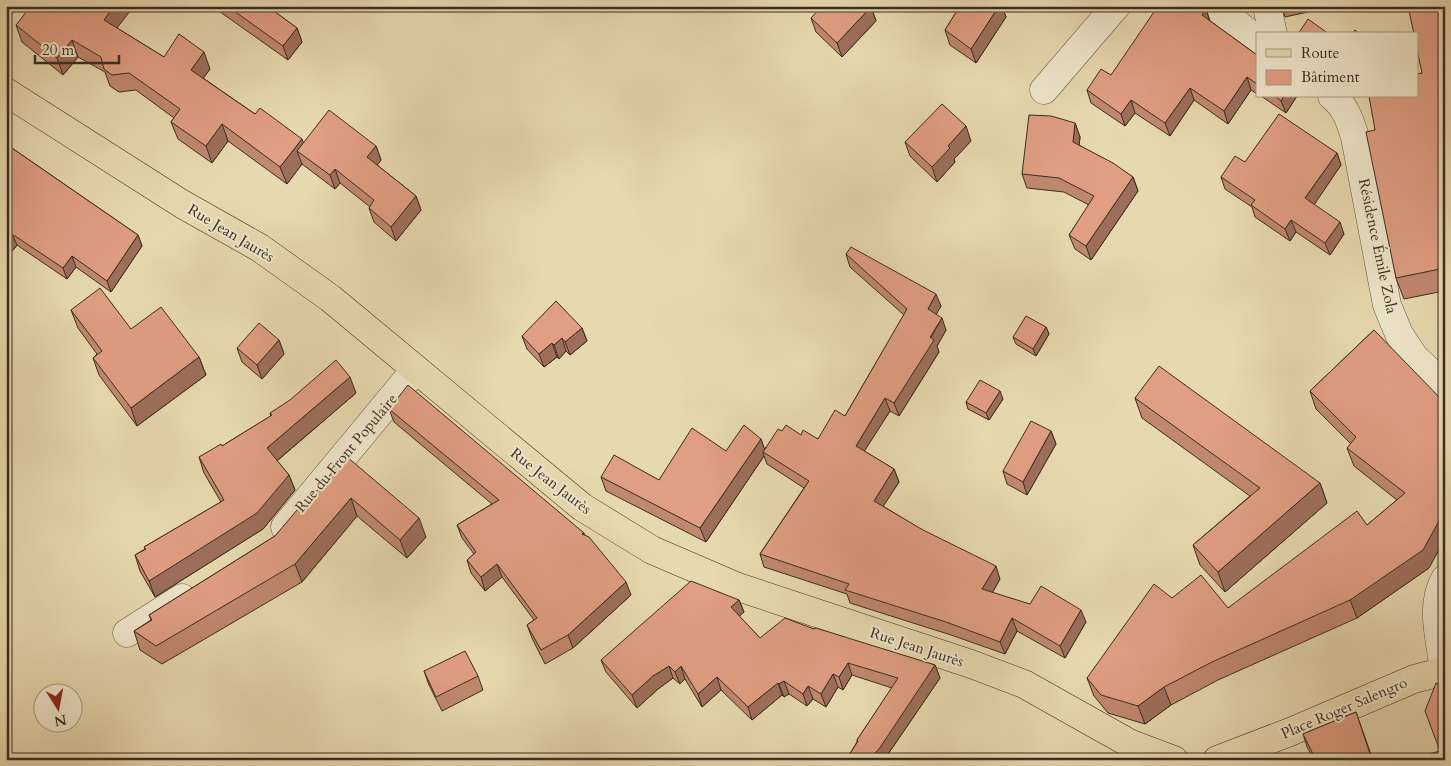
<svg xmlns="http://www.w3.org/2000/svg" width="1451" height="766" viewBox="0 0 1451 766" font-family="Cardo,serif">
	<style>
		.lines { fill: none; stroke-linecap: round; stroke-linejoin: round }
		.minor-casing { stroke: #655844; stroke-width: 29 }
		.major-casing { stroke: #3a2d20; stroke-width: 29 }
		.minor { stroke: #efe6cb; stroke-width: 28 }
		.major { stroke: #e7d9af; stroke-width: 28 }
		.wall { fill: #c18870; stroke: #3a2d20 }
		.shaded-wall { fill: #9d6f5b; stroke: #3a2d20 }
		.building { fill: #e09e82; stroke: #3a2d20 }
		.labels { text-anchor: middle; dominant-baseline: central; stroke-width: 4; stroke-linejoin: round; paint-order: stroke }
		.street-label { font-size: 15px; fill: #3a2d20; stroke: #efe6cb }
	</style>
	<rect width="100%" height="100%" fill="#e7d9af"/>
	<filter id="stains"><feTurbulence type="fractalNoise" baseFrequency=".004" numOctaves="4"/><feColorMatrix values="0 0 0 0 .2 0 0 0 0 .09 0 0 0 0 .02 0 0 0 .5 -.17"/></filter>
	<radialGradient id="worn" r=".72"><stop offset=".6" stop-color="#630" stop-opacity="0"/><stop offset="1" stop-color="#630" stop-opacity=".3"/></radialGradient>
	<g class="lines">
		<defs>
			<path id="minor" d="M1215 6 1257 40
				M1267 6 1273 34
				M1044 90 1116 6
				M1332 96C1346 107 1350 121 1355 137L1387 305 1399 334 1414 357 1445 386
				M285 527 415 370
				M127 633 182 598
				M1444 671C1441 641 1429 607 1445 579"/>
			<path id="major" d="M6 92 182 204 260 248 330 298 582 507 652 550 738 587 971 664 1024 684 1129 743 1174 760
				M1217 760 1290 732 1414 679 1445 671"/>
		</defs>
		<use href="#minor" class="minor-casing"/>
		<use href="#major" class="major-casing"/>
		<use href="#minor" class="minor"/>
		<use href="#major" class="major"/>
	</g>
	<path class="wall" d="M215 6H267L297 28 302 42 288 60 216 9Z
		M960 6H1002L1006 17 976 63 950 45 945 30Z
		M1281 6H1326V8L1285 17Z
		M1445 6 1444 291 1404 299 1396 278 1375 130 1422 73Z
		M871 7 876 21 842 57 816 32 811 18Z
		M1206 9 1210 21 1257 55V94L1251 90 1228 124 1194 100 1170 136 1135 113 1125 126 1091 103 1087 90 1111 75Z
		M16 25 117 28 164 57 210 69 203 78 255 114 303 143 376 146 381 160 377 165 416 196 421 210 396 241 374 222 369 208 370 207 340 183 335 189 302 164 287 184 228 141 212 163 178 139 171 122 174 118 136 90 119 92 110 86 105 72 78 57 63 75 22 42Z
		M1261 96H1297L1286 113Z
		M1075 123 1080 137 1079 145 1133 177 1138 191 1091 260 1075 249 1069 235 1089 205 1064 192 1027 188 1022 174Z
		M971 141 954 159 955 162 937 182 910 156 905 142Z
		M6 144 138 235 142 246 111 292 76 267 67 279 17 245 6 259Z
		M1337 153 1341 165 1314 204 1344 234 1330 255 1296 232 1290 241 1255 217 1252 207 1225 189 1221 177 1245 162Z
		M846 254 941 306 936 314 946 330 937 346 939 352 899 416 890 411 864 451 894 469 899 482 883 506 1000 579 992 593 1086 622 1065 658 1017 631 1005 654 951 635 850 603 847 594 764 567 760 554 804 488 767 464 764 456 706 542 606 491 601 477 659 480 726 451 761 439 764 449 782 431 818 439 845 416 904 315 850 267Z
		M71 310 131 329 199 357 206 375 137 426 99 375 93 358 97 354 78 328Z
		M1046 327 1049 334 1036 356 1016 344 1013 337Z
		M582 328 587 341 570 355 566 351 559 359 557 357 544 367 527 349 522 336Z
		M1374 330 1429 568 1357 618 1218 680 1171 705 1145 724 1108 713 1094 696 1087 678 1172 598 1228 608 1367 525 1397 500 1354 466 1347 448 1351 444 1316 409 1310 391Z
		M279 340 284 354 262 379 242 362 237 348Z
		M356 393 277 461 289 475 295 490 263 529 155 597 140 571 135 555 145 549 144 547 221 502 204 473 199 457 222 446 271 416 270 413Z
		M1135 398 1320 483 1327 503 1225 592 1200 565 1193 545 1250 496 1142 418Z
		M1003 399 989 420 968 409 966 402Z
		M389 409 584 533 585 535 631 595 573 648 545 664 532 638 527 625 534 620 502 577 485 591 471 573 467 560 474 554 462 538 457 525 492 504 394 422Z
		M1051 431 1056 444 1027 495 1007 484 1003 471Z
		M346 456 426 537 407 558 357 516 302 582 162 664 140 650 134 631 151 620 149 615 275 536 310 499Z
		M739 600 744 612 739 616 760 638 814 629 935 665 940 678 884 760H846L857 742V740L892 688 852 675 843 690 838 687 826 707 813 699 807 706 789 694 784 697 782 695 752 720 721 690 702 707 685 679 680 684 673 678 658 689 637 708 606 672 601 660Z
		M424 671 478 676 483 690 442 711 429 685Z
		M1356 712 1373 760H1314L1307 747 1303 734Z"/>
	<path class="shaded-wall" d="M114 6H134L110 37 104 20Z
		M999 6H1002L1006 17 976 63 971 49Z
		M871 7 876 21 842 57 837 43Z
		M1206 9 1210 22 1202 15Z
		M297 28 302 42 288 60 283 46Z
		M72 40 78 57 63 75 57 58Z
		M204 52 210 69 197 87 191 70Z
		M1247 77 1251 90 1228 124 1224 111Z
		M1190 88 1194 100 1170 136 1165 123Z
		M1284 96H1297L1286 113 1281 101Z
		M1131 100 1135 113 1125 126 1121 114Z
		M1075 123 1080 137 1078 156 1073 142Z
		M222 124 228 141 212 163 206 146Z
		M966 126 971 141 954 159 955 162 937 182 932 167 948 146Z
		M302 139 308 156 297 151 302 164 287 184 280 167Z
		M376 146 381 160 372 172 367 157Z
		M1337 153 1341 165 1310 211 1305 198Z
		M335 169 340 183 335 189 330 175Z
		M1133 177 1138 191 1091 260 1086 246Z
		M416 196 421 210 396 241 391 227Z
		M1291 220 1296 232 1290 241 1285 229Z
		M1340 222 1344 234 1330 255 1325 243Z
		M12 234 17 245 6 259V242Z
		M138 235 142 246 111 292 107 281Z
		M72 256 76 267 67 279 63 268Z
		M936 294 941 306 932 322 928 309Z
		M942 318 946 330 937 346 939 352 899 416 894 403Z
		M1046 327 1049 334 1036 356 1033 349Z
		M582 328 587 341 570 355 565 342Z
		M562 338 566 351 559 359 554 345Z
		M279 340 284 354 262 379 257 365Z
		M552 343 557 357 544 367 539 354Z
		M199 357 206 375 137 426 131 408Z
		M350 377 356 393 273 464 267 448Z
		M1000 391 1003 399 989 420 986 413Z
		M885 398 890 411 860 458 856 446Z
		M1051 431 1056 444 1027 495 1023 482Z
		M761 439 766 453 763 452 764 456 706 542 700 528Z
		M894 469 899 482 879 513 874 501Z
		M289 475 295 490 263 529 155 597 149 581Z
		M1320 483 1327 503 1225 592 1218 572Z
		M1445 497V539L1429 568 1357 618 1350 600 1440 506Z
		M351 498 357 516 302 582 295 564Z
		M419 518 426 537 407 558 400 540Z
		M497 564 502 577 485 591 481 577Z
		M996 566 1000 579 987 602 982 589Z
		M626 582 631 595 573 648 568 635Z
		M739 600 744 612 736 619 731 607Z
		M1081 610 1086 622 1065 658 1060 646Z
		M1012 618 1017 631 1005 654 1000 642Z
		M848 663 852 675 843 690 839 677Z
		M935 665 940 678 884 760H868Z
		M669 666 673 678 658 689 637 708 632 695 653 676Z
		M681 666 685 679 680 684 675 672Z
		M833 674 838 687 826 707 821 694Z
		M717 677 721 690 702 707 698 694Z
		M784 681 789 694 784 697 779 684Z
		M778 683 782 695 752 720 748 707Z
		M808 686 813 699 807 706 803 694Z
		M1164 687 1171 705 1145 724 1138 706Z"/>
	<path class="building" d="M31 6H114L104 20 164 57 179 34 204 52 191 70 255 114 260 108 302 139 280 167 222 124 206 146 171 122 180 109 129 73 112 75 104 69 101 57 72 40 57 58 16 25Z
		M227 6H267L297 28 283 46Z
		M822 6H870L871 7 837 43 811 18Z
		M960 6H999L971 49 945 30Z
		M1158 6H1203L1206 9 1202 15 1257 55V84L1247 77 1224 111 1190 88 1165 123 1131 100 1121 114 1087 90 1101 69 1111 75Z
		M1408 6H1445V293L1440 269 1396 278 1366 132 1375 130 1369 96H1417V74L1422 73 1417 50V34H1414Z
		M1308 19 1329 34H1298Z
		M1355 30 1360 34H1352Z
		M1275 96H1284L1281 101Z
		M942 104 966 126 948 146 950 148 932 167 905 142Z
		M329 110 376 146 367 157 416 196 391 227 369 208 374 200 335 169 330 175 297 151Z
		M1279 114 1337 153 1305 198 1340 222 1325 243 1291 220 1285 229 1251 205 1255 200 1221 177 1235 156 1245 162Z
		M1029 115 1051 116 1075 123 1073 142 1113 163 1133 177 1086 246 1069 235 1094 196 1059 178 1022 174Z
		M6 144 138 235 107 281 72 256 63 268 12 234 6 242Z
		M851 247 936 294 928 309 942 318 930 337 934 340 894 403 885 398 856 446 894 469 874 501 923 530 996 566 982 589 1030 604 1041 586 1081 610 1060 646 1012 618 1000 642 946 622 845 590 849 584 760 554 809 481 763 452 778 429 782 431 786 425 801 435 803 430 818 439 835 410 845 416 907 309 846 254Z
		M100 288 131 329 161 307 199 357 131 408 93 358 102 351 71 310Z
		M556 301 582 328 565 342 562 338 554 345 552 343 539 354 522 336Z
		M1026 316 1046 327 1033 349 1013 337Z
		M259 323 279 340 257 365 237 348Z
		M1374 330 1445 403V497L1440 506 1445 510 1423 550 1350 600 1212 662 1164 687 1138 706 1101 695 1087 678 1154 584 1172 598 1201 575 1228 608 1357 511 1367 525 1405 493 1347 448 1356 437 1310 391Z
		M336 360 350 377 267 448 289 475 257 513 149 581 135 555 146 549 144 547 224 500 199 457 221 444 222 446 272 415 270 413 290 400Z
		M1159 366 1320 483 1218 572 1193 545 1260 488 1135 398Z
		M980 380 1000 391 986 413 966 402Z
		M408 385 584 533 582 534 589 537 626 582 568 635 541 650 527 625 537 618 497 564 481 577 467 560 476 552 457 525 499 500 389 409Z
		M1031 421 1051 431 1023 482 1003 471Z
		M744 425 761 439 700 528 601 477 614 455 659 480 692 428 726 451Z
		M346 456 419 518 400 540 351 498 295 564 156 646 134 631 152 620 149 615 275 536 308 497 310 499Z
		M691 581 739 600 731 607 760 638 785 618 814 629 816 628 935 665 879 749 868 760H846L858 741 857 740 898 678 848 663 839 677 833 674 821 694 808 686 803 694 784 681 779 684 778 683 748 707 717 677 698 694 681 666 675 672 669 666 653 676 632 695 601 660Z
		M465 651 478 676 436 697 424 671Z
		M1436 683 1445 686V760H1409L1440 751 1425 711Z
		M1356 712 1372 760H1316L1303 734Z"/>
	<g class="labels">
		<g class="street-label">
			<text transform="translate(231 233) rotate(31)">Rue Jean Jaurès</text>
			<text transform="translate(1378 246) rotate(78)">Résidence Émile Zola</text>
			<text transform="translate(346 453) rotate(-50)">Rue du Front Populaire</text>
			<text transform="translate(551 481) rotate(38)">Rue Jean Jaurès</text>
			<text transform="translate(917 647) rotate(18)">Rue Jean Jaurès</text>
			<text transform="translate(1344 708) rotate(-23)">Place Roger Salengro</text>
		</g>
	</g>
	<rect width="1451" height="766" fill="none" stroke="#e7d9af" stroke-width="25"/>
	<rect x="8" y="8" width="1436" height="751" fill="none" stroke="#3a2d20" stroke-width="2.5"/>
	<rect x="12" y="12" width="1426" height="741" fill="none" stroke="#3a2d20"/>
	<rect x="1256" y="32" width="162" height="65" fill="#efe6cb" stroke="#a79c87"/>
	<rect x="1266" y="49" width="25" height="8" fill="#e7d9af" stroke="#a79c87"/>
	<text x="1301" y="58" font-size="15" fill="#3a2d20">Route</text>
	<rect x="1266" y="70" width="25" height="15" fill="#e09e82" stroke="#a79c87"/>
	<text x="1301" y="82" font-size="15" fill="#3a2d20">Bâtiment</text>
	<g transform="translate(58 708) rotate(169)"><circle r="24" fill="#efe6cb" stroke="#a79c87"/>
	<path d="M0-4L9 19L0 12L-9 19Z" fill="#8f2418"/>
	<text y="-8" font-size="14" font-weight="bold" text-anchor="middle" fill="#3a2d20">N</text>
	</g>
	<path d="M35 55v8h84v-8" fill="none" stroke="#3a2d20" stroke-width="2.5"/>
	<text x="42" y="55" font-size="15" fill="#3a2d20" stroke="#efe6cb" stroke-width="4" paint-order="stroke">20 m</text>
	<rect width="100%" height="100%" filter="url(#stains)"/>
	<rect width="100%" height="100%" fill="url(#worn)"/>
</svg>
